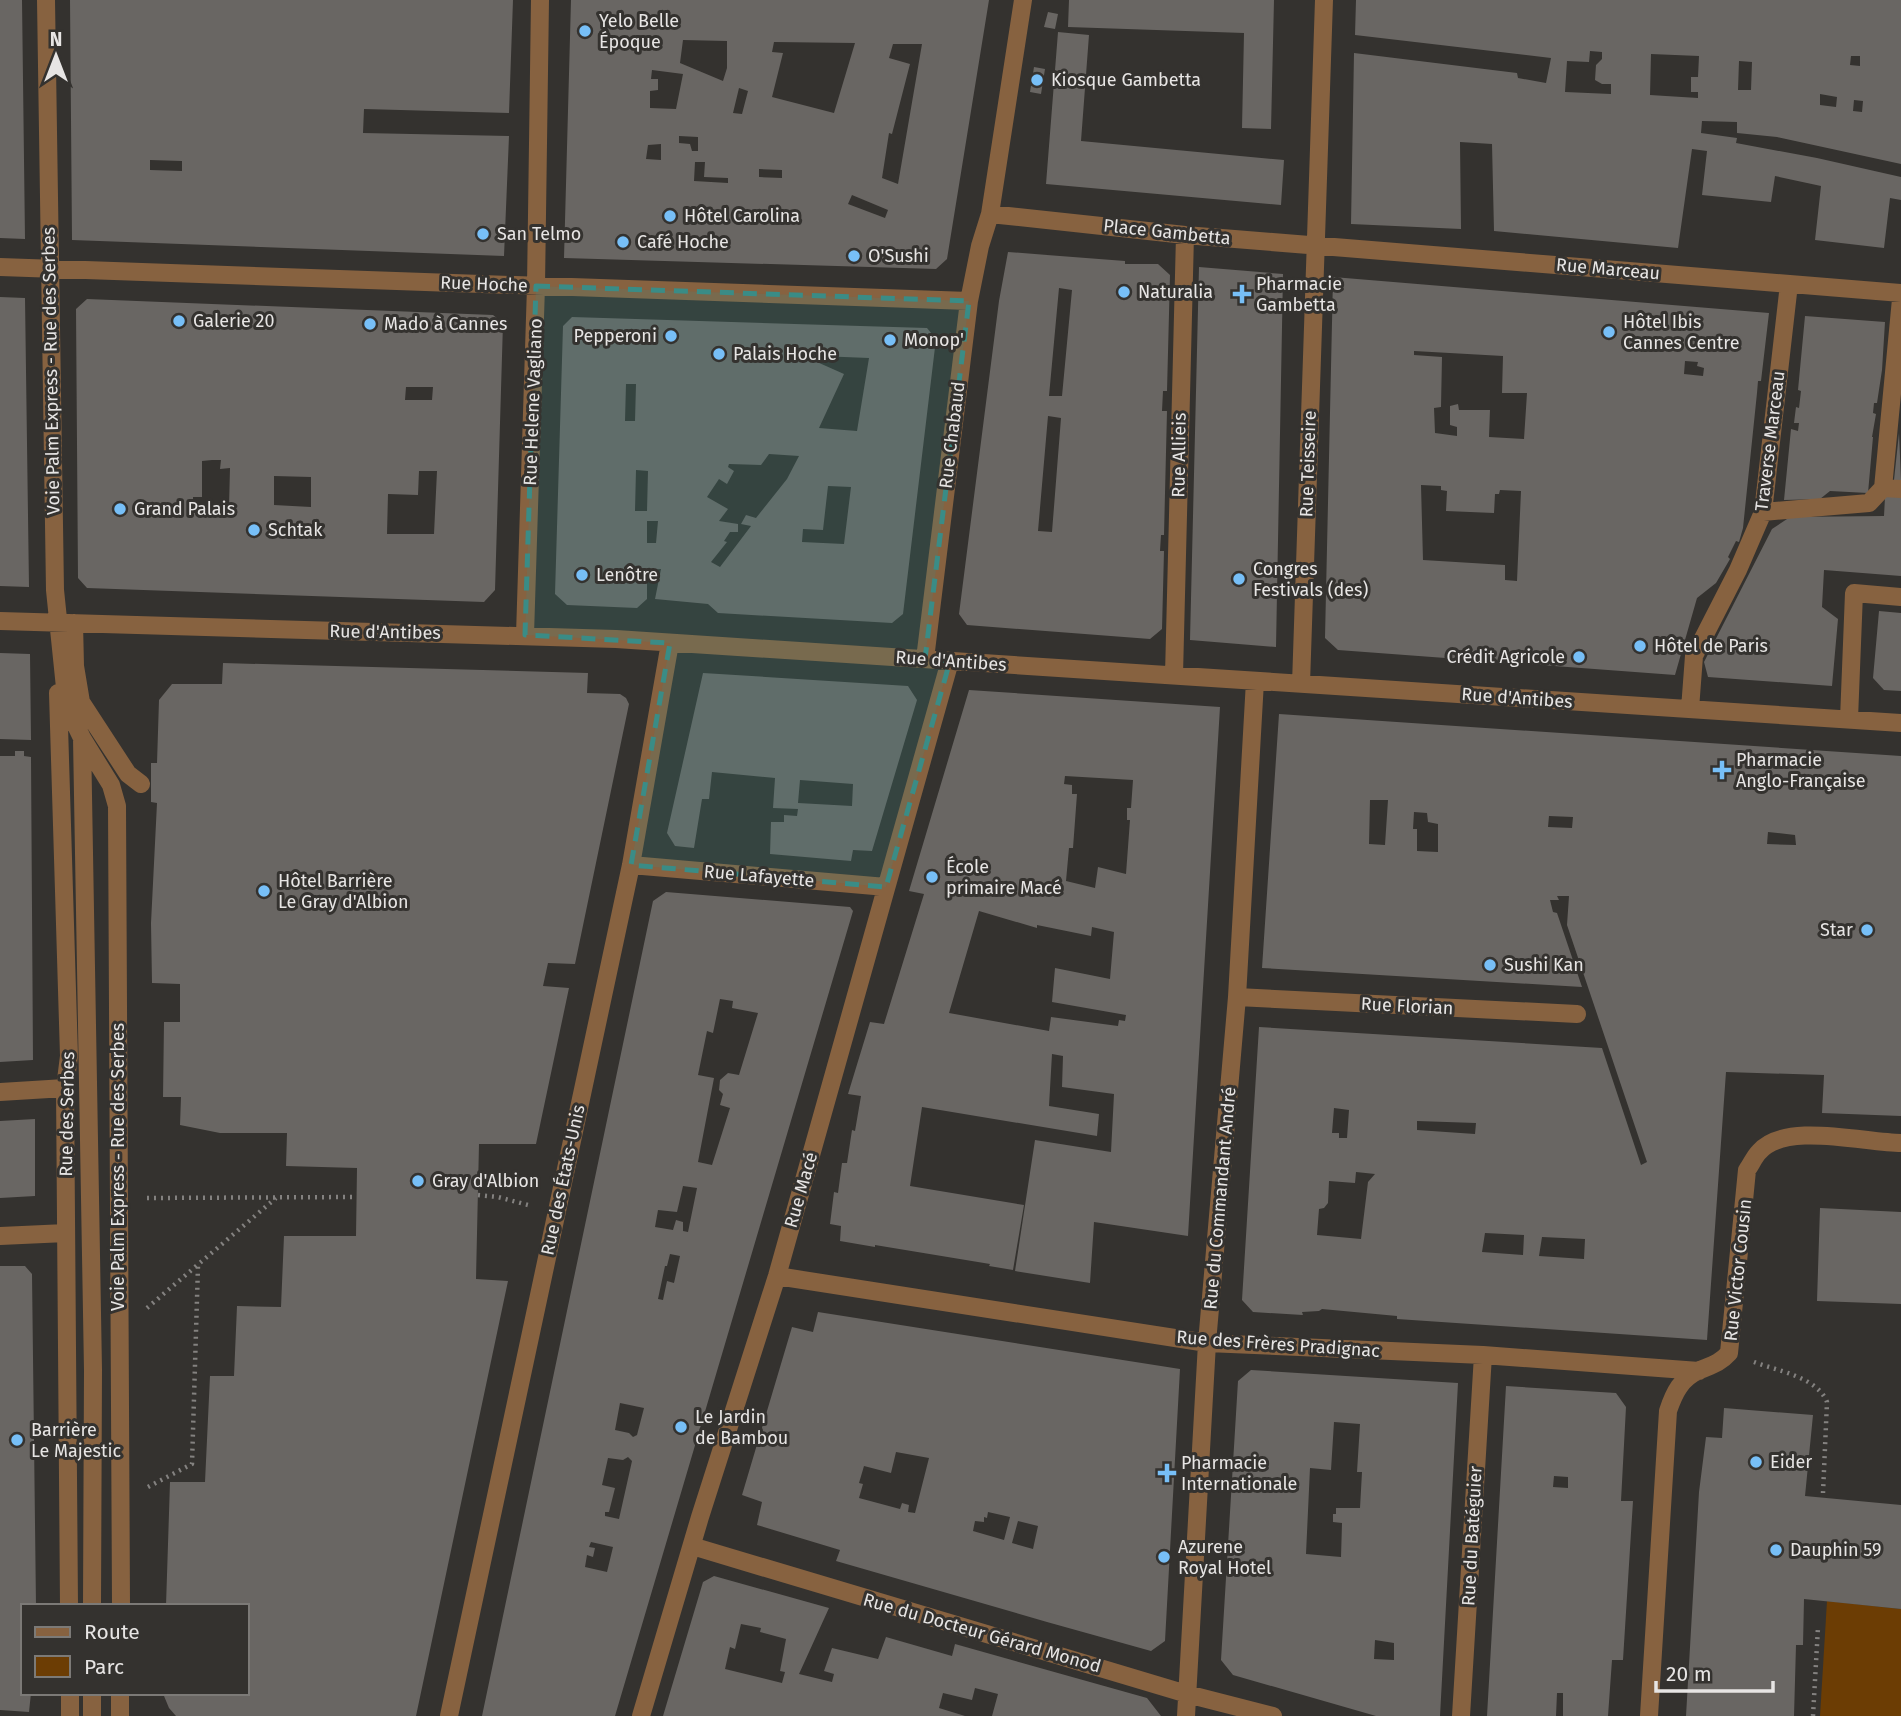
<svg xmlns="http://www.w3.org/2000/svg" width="1901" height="1716" viewBox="0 0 1901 1716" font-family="'Fira Sans',sans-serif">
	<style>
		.green { fill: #6c3d04 }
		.building { fill: #696663; fill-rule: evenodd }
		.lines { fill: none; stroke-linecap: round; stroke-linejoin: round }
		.path { stroke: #848280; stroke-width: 4.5; stroke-dasharray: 2 5; stroke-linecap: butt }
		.minor { stroke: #876240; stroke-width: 18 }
		.marked { fill: #3a8c86; fill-opacity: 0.2; stroke: #3a8c86; stroke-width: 5; stroke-dasharray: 14 9; stroke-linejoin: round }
		.poi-dot { fill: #77bff7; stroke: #34322f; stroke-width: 2.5 }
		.labels { text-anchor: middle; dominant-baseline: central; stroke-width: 6; stroke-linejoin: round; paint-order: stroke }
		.poi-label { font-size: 18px; fill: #e7e5e4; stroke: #34322f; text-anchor: start }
		.street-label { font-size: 18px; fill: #e7e5e4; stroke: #34322f }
	</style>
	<rect width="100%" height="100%" fill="#34322f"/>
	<path class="green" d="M1827 1601 1901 1609V1716H1820Z"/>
	<path class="building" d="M0 0H22L25 239 0 238Z
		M70 0H513L509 113 364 109 363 133 509 136 504 256 72 240ZM150 160 182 161V171L150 170Z
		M571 0H989L947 259 936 269 564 258ZM683 40 727 41V68L723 81 680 63ZM774 42 855 43 834 113 772 97 783 53 772 52ZM893 44H922L898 184 882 178 889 133 892 134 910 64 889 58ZM652 70 683 74 676 109 650 108V91L658 90V79H651ZM739 88 748 91 742 114 733 113ZM679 136 698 137V151H692L690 144 679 143ZM661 144V160L646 159 648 145ZM695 162H705L704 177 728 178V183L694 181ZM759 169 782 170V178L759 177ZM852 195 888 210 885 218 848 204Z
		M1069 0H1274L1271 129 1242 128 1244 33 1068 27Z
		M1356 0H1901V164L1777 137 1737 133V122L1702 121 1701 133 1737 138 1736 143 1817 158 1901 177V200L1890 198 1884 248 1815 240 1821 186 1775 176 1771 202 1702 195 1707 151 1692 149 1678 248 1494 231 1492 144 1460 142 1461 229 1351 224 1354 53 1517 73 1518 78 1546 83 1551 58 1355 35ZM1590 51 1602 52V59L1596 65 1595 80 1602 84H1611V94L1565 92 1567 61 1589 62ZM1651 54 1699 56 1698 77H1691V92H1698V98L1650 95ZM1851 56H1860V66L1850 65ZM1739 61 1752 62 1751 90H1738ZM1820 94 1837 97 1836 107 1820 105ZM1854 100 1863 101 1862 112 1853 111Z
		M1048 12 1058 14 1055 29 1044 27Z
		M1058 32 1089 35 1081 141 1284 160 1281 205 1046 184Z
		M1034 67 1045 69 1041 94 1030 92Z
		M1008 252 1125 261V264H1158L1170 275 1167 391H1163L1162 411H1167L1164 535H1161L1160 551H1164L1162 629 1150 639 967 625 959 614 999 301ZM1059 288 1072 290 1062 396H1049ZM1048 416 1061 418 1052 532 1038 531Z
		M1199 267 1283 274 1276 647 1190 640Z
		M1333 277 1769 313 1761 381H1758L1757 393 1743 528 1739 542 1736 541 1728 557 1730 559 1716 583 1697 598 1675 675 1338 650 1325 638ZM1414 351 1503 356 1502 393H1527L1524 439 1489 437 1490 410H1459L1458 404 1450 406V425L1457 427V436L1435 433 1434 408 1441 407 1442 357 1414 355ZM1685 361 1698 362 1697 366 1704 368 1703 376 1684 374ZM1421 485 1441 486V490L1447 491 1446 511 1494 513 1495 494H1499L1500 490 1521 491 1517 581 1505 580V565L1423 560Z
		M0 297 25 298 29 587 0 586Z
		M87 299 493 315 503 323 495 590 484 602 87 588 78 578 76 309ZM406 387H433L432 400H405ZM212 460H221L220 469 230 468 229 507H193V497H202V461ZM419 471H437L434 534H387L388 494 418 495ZM274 476 311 477V507L274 505Z
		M1805 316 1885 322 1882 370 1877 403H1874L1873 413 1876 414 1872 437H1873L1868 493 1830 491 1820 499 1784 500 1791 429 1798 431 1799 423H1794L1796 407 1799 408 1801 391 1798 390Z
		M572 317 927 328 936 339 903 614 892 623 718 613 708 604 655 599 661 569 647 570V599L637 608 567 605 555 594 563 326ZM819 356 869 358 857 431 819 428 844 374 817 362ZM626 384H636L635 421H625ZM769 454 799 456 787 479 756 518 746 515 741 524 751 526 720 567 711 562 727 542 724 541 730 532H738V524L719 521 728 509 707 497 719 479 727 484 734 471 728 467 729 464 761 465ZM636 470 648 471 647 511H635ZM828 486 851 487 844 544 802 542 803 529 823 530ZM647 521H658L656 543H647Z
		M1899 433 1901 480H1894Z
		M1885 497H1901V576L1824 570 1822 607 1838 619 1832 686 1708 677 1704 662 1772 529 1790 517 1884 516Z
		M1879 611 1901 613V691L1884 690 1873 678Z
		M0 653 30 654 31 740 0 739Z
		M223 663 588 673 587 693 620 694 626 698 629 704 575 964 548 963 543 986 569 988 536 1144H479L476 1279 508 1281 416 1716H176L169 1708 164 1696V1693H247V1606H166L170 1482H205L210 1376H234L237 1306 281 1307 284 1236H356L357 1168 286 1166 287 1133H220L180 1125 181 1097H163L164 1022H180V984L152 983 151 923 157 803 151 802V763H157L159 700 172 684H222Z
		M703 673 908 686 917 700 872 851 853 850 851 861 770 854 771 822H784V815L797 816 798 809 773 808 775 778 712 772 709 799H702L694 848 675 846 667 833ZM800 780 853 784 852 806 798 803Z
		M969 690 1220 707 1188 1236 1094 1222 1090 1283 1015 1271 1035 1140 1111 1152 1114 1094 1062 1087 1063 1056 1052 1054 1049 1106 1099 1114 1097 1136 922 1107 910 1186 1024 1205 1013 1270 989 1266 990 1264 875 1245V1247L840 1241 841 1226 830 1224 834 1192 838 1193 842 1163H847L852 1130 855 1131 861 1096 848 1094 870 1022 884 1024 924 894 909 891ZM1065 776 1133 780 1131 808H1127V820H1130L1126 874 1098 867 1095 888 1066 881 1069 848H1073L1077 794H1072V785L1064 784ZM979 911 1037 928V925L1091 936 1092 927 1114 932 1110 979 1055 968 1052 1002 1126 1015 1125 1021 1119 1020 1118 1026 1051 1017 1049 1031 949 1013Z
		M1279 714 1901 756V1116L1822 1113 1824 1075 1726 1072 1707 1340 1397 1319V1316L1322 1309 1319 1311 1302 1312 1303 1315 1253 1312 1242 1300 1259 1027 1602 1048 1641 1165 1647 1162 1567 925 1569 896H1557L1559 900H1550L1553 912 1557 913 1582 987 1262 968ZM1370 800H1388L1385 845 1369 844ZM1414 812 1427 813 1428 822 1438 824V852L1417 851V829H1413ZM1549 816 1573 817 1572 828 1548 827ZM1768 832 1795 835 1796 845 1767 844ZM1334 1108 1349 1110 1347 1138H1339V1133H1332ZM1417 1121 1476 1123 1475 1134 1417 1130ZM1356 1172 1375 1174 1368 1182 1361 1239 1317 1235 1319 1209 1324 1208 1328 1203 1329 1181 1355 1183ZM1485 1233 1524 1235 1523 1255 1482 1252ZM1542 1237 1585 1239 1584 1259 1539 1256Z
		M15 751H24V756L31 757 33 1060 0 1062V756H15Z
		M666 892 850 907 853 911 615 1716H482L653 901ZM720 999 733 1001 732 1008 758 1013 739 1075 728 1073 720 1080 719 1090 723 1094 720 1105 730 1108 712 1165 698 1162 714 1078 698 1075 707 1031 713 1033ZM683 1186 697 1188 688 1232 683 1231V1222L676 1220 673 1230 655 1227 658 1210 677 1212ZM670 1254 680 1256 674 1283 667 1281 663 1300 658 1299 665 1266H667ZM620 1403 644 1408 637 1435 633 1437 629 1433 615 1430ZM628 1457 632 1461 619 1519 605 1516V1512H609L615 1488 602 1485 608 1458 623 1460ZM591 1542 613 1547 607 1572 585 1567 587 1555 593 1557 595 1548 589 1547Z
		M35 1119V1196L0 1198V1121Z
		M1820 1208 1901 1212V1304L1817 1301Z
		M0 1266H25L32 1274 36 1606H23V1693H31L29 1712 0 1710Z
		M818 1312 1180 1369 1165 1641 1151 1651 1047 1622 836 1561 840 1550 757 1525 762 1502 742 1495 792 1327 813 1332ZM896 1452 929 1458 915 1513 908 1512 909 1505 902 1503 900 1509 859 1498 863 1484 859 1483 864 1466 891 1473ZM988 1512 1010 1517 1004 1540 973 1531 975 1521 984 1522V1517L987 1518ZM1018 1521 1038 1526 1033 1549 1012 1543Z
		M1251 1370 1458 1383 1440 1716H1376L1233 1675 1221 1660 1238 1381ZM1334 1422 1360 1424 1357 1472H1362L1360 1508H1336V1514H1333V1522L1342 1523 1341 1557 1306 1554 1310 1468 1331 1470ZM1375 1640 1394 1643V1660L1374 1659Z
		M1506 1386 1616 1393 1626 1407 1621 1501H1633L1623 1660H1612L1608 1716H1563V1693H1557L1556 1716H1487ZM1554 1476 1568 1477V1488L1553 1487Z
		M1724 1408 1813 1415 1805 1496 1901 1505V1609L1804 1599 1803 1645H1796L1794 1716H1686L1699 1492 1706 1437 1722 1438Z
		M714 1576 829 1608 799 1674 832 1682 834 1674 824 1671 832 1648 878 1659 886 1637 952 1656 955 1644 1147 1698 1161 1716H992L998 1694 975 1688 972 1700 943 1693 939 1708 965 1716H663L703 1582ZM741 1624 761 1628 760 1632 786 1639 780 1671 785 1672 782 1683 725 1669 730 1647 735 1649Z"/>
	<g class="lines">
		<path class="path" d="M478 1195 498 1197 528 1205
			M147 1198 357 1197
			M147 1308 276 1198
			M1754 1362C1778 1371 1817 1377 1827 1402L1823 1493
			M148 1487 192 1464 198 1266
			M1813 1716 1818 1627"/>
		<path class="minor" d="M46 0 55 590 67 707 82 738 111 785 117 806 121 1606
			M1023 0 990 214 1185 235 1901 293
			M0 267 969 301
			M1901 299 1883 488 1901 489
			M1763 512 1869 503 1883 488
			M0 621 616 639 1901 723
			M74 623 75 666 81 702 128 774 141 784
			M525 635 536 286 540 0
			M925 659 969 301 980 246 990 214
			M1174 675 1185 235
			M1301 684 1324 0
			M58 693 69 1056 65 1088 69 1606
			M1690 709 1694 656 1738 570 1763 512 1789 284
			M1849 719 1854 593 1901 597
			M82 738 93 1370 92 1606
			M631 865 886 887
			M1237 997 1577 1014
			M0 1092 65 1088
			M0 1236 66 1233
			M777 1276 1207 1343 1483 1355 1699 1371
			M692 1546 1187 1694 1273 1716
			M70 1716V1693
			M92 1716V1693
			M120 1716V1693
			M449 1716 631 865 670 643
			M641 1716 700 1517 777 1276 950 661
			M1186 1716 1207 1343 1237 997 1255 681
			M1461 1716 1483 1355
			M1649 1716 1668 1411C1674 1393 1681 1378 1700 1370 1712 1365 1720 1363 1729 1353L1747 1170C1751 1165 1754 1157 1759 1152 1785 1121 1865 1143 1901 1143"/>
	</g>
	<path class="marked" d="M536 286 969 301 925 659 950 661 886 887 631 865 670 643 525 635Z"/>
	<g class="poi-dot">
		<circle cx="585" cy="31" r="7"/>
		<circle cx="1037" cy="80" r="7"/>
		<circle cx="670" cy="216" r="7"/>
		<circle cx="483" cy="234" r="7"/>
		<circle cx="623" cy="242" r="7"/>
		<circle cx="854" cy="256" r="7"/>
		<circle cx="1124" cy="292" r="7"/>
		<path d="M1238.5 283.5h7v7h7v7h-7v7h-7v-7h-7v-7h7z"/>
		<circle cx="179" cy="321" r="7"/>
		<circle cx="370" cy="324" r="7"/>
		<circle cx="1609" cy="332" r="7"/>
		<circle cx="671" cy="336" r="7"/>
		<circle cx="890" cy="340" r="7"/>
		<circle cx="719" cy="354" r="7"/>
		<circle cx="120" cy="509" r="7"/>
		<circle cx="254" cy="530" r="7"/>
		<circle cx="582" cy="575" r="7"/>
		<circle cx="1239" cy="579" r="7"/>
		<circle cx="1640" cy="646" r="7"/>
		<circle cx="1579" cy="657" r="7"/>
		<path d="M1718.5 759.5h7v7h7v7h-7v7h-7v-7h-7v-7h7z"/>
		<circle cx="932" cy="877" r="7"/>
		<circle cx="264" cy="891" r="7"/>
		<circle cx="1867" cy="930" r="7"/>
		<circle cx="1490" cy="965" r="7"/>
		<circle cx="418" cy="1181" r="7"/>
		<circle cx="681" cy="1427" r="7"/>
		<circle cx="17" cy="1440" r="7"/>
		<circle cx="1756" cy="1462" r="7"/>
		<path d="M1163.5 1462.5h7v7h7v7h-7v7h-7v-7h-7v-7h7z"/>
		<circle cx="1776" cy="1550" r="7"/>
		<circle cx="1164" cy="1557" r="7"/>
	</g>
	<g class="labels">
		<g class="poi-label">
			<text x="599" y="21">Yelo Belle<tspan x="599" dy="21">Époque</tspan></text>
			<text x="1051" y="80">Kiosque Gambetta</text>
			<text x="684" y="216">Hôtel Carolina</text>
			<text x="497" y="234">San Telmo</text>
			<text x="637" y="242">Café Hoche</text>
			<text x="868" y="256">O'Sushi</text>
			<text x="1256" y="284">Pharmacie<tspan x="1256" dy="21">Gambetta</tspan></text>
			<text x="1138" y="292">Naturalia</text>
			<text x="193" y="321">Galerie 20</text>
			<text x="1623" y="322">Hôtel Ibis<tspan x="1623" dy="21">Cannes Centre</tspan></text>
			<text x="384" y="324">Mado à Cannes</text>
			<text x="657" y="336" text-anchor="end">Pepperoni</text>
			<text x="904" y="340">Monop'</text>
			<text x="733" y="354">Palais Hoche</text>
			<text x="134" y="509">Grand Palais</text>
			<text x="268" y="530">Schtak</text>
			<text x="1253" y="569">Congres<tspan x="1253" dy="21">Festivals (des)</tspan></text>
			<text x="596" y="575">Lenôtre</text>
			<text x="1654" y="646">Hôtel de Paris</text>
			<text x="1565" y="657" text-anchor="end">Crédit Agricole</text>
			<text x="1736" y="760">Pharmacie<tspan x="1736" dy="21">Anglo-Française</tspan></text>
			<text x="946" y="867">École<tspan x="946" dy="21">primaire Macé</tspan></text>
			<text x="278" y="881">Hôtel Barrière<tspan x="278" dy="21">Le Gray d'Albion</tspan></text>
			<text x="1853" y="930" text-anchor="end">Star</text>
			<text x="1504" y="965">Sushi Kan</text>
			<text x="432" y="1181">Gray d'Albion</text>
			<text x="695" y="1417">Le Jardin<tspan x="695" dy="21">de Bambou</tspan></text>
			<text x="31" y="1430">Barrière<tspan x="31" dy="21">Le Majestic</tspan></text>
			<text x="1770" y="1462">Eider</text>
			<text x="1181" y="1463">Pharmacie<tspan x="1181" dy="21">Internationale</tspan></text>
			<text x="1178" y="1547">Azurene<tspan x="1178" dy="21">Royal Hotel</tspan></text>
			<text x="1790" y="1550">Dauphin 59</text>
		</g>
		<g class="street-label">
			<text transform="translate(1167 232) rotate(6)">Place Gambetta</text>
			<text transform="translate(1608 269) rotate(5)">Rue Marceau</text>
			<text transform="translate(484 284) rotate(2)">Rue Hoche</text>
			<text transform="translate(51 371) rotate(-91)">Voie Palm Express - Rue des Serbes</text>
			<text transform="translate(533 402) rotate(-88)">Rue Helene Vagliano</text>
			<text transform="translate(952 435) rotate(-83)">Rue Chabaud</text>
			<text transform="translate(1770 441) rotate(-83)">Traverse Marceau</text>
			<text transform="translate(1179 455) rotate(-89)">Rue Allieis</text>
			<text transform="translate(1308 464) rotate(-88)">Rue Teisseire</text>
			<text transform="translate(385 632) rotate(1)">Rue d'Antibes</text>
			<text transform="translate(951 661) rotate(4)">Rue d'Antibes</text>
			<text transform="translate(1517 698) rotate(4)">Rue d'Antibes</text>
			<text transform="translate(759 876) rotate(5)">Rue Lafayette</text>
			<text transform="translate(1407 1006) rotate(3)">Rue Florian</text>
			<text transform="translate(67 1114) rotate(-89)">Rue des Serbes</text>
			<text transform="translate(118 1167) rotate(-90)">Voie Palm Express - Rue des Serbes</text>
			<text transform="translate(563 1180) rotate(-78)">Rue des États-Unis</text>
			<text transform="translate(801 1190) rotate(-74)">Rue Macé</text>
			<text transform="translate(1220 1198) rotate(-85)">Rue du Commandant André</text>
			<text transform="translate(1738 1270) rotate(-84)">Rue Victor Cousin</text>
			<text transform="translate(1278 1344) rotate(4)">Rue des Frères Pradignac</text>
			<text transform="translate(1472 1536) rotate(-87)">Rue du Batéguier</text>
			<text transform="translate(982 1633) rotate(16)">Rue du Docteur Gérard Monod</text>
		</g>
	</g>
	<rect x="21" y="1604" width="228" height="91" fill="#34322f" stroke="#7c7a77" stroke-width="2"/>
	<rect x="35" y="1627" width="35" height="10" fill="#876240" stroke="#7c7a77" stroke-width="2"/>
	<text x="84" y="1639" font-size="21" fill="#e7e5e4">Route</text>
	<rect x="35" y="1656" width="35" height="21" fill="#6c3d04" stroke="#7c7a77" stroke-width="2"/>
	<text x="84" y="1674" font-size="21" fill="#e7e5e4">Parc</text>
	<g transform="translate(56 56)" stroke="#34322f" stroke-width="5" paint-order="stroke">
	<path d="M0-5L12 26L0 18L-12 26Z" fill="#e7e5e4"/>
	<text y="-10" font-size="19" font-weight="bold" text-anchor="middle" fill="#e7e5e4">N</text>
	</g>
	<path d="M1656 1681v10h117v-10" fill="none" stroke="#e7e5e4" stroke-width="3.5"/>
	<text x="1666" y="1681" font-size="21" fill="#e7e5e4" stroke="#34322f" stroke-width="5" paint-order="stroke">20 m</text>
</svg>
